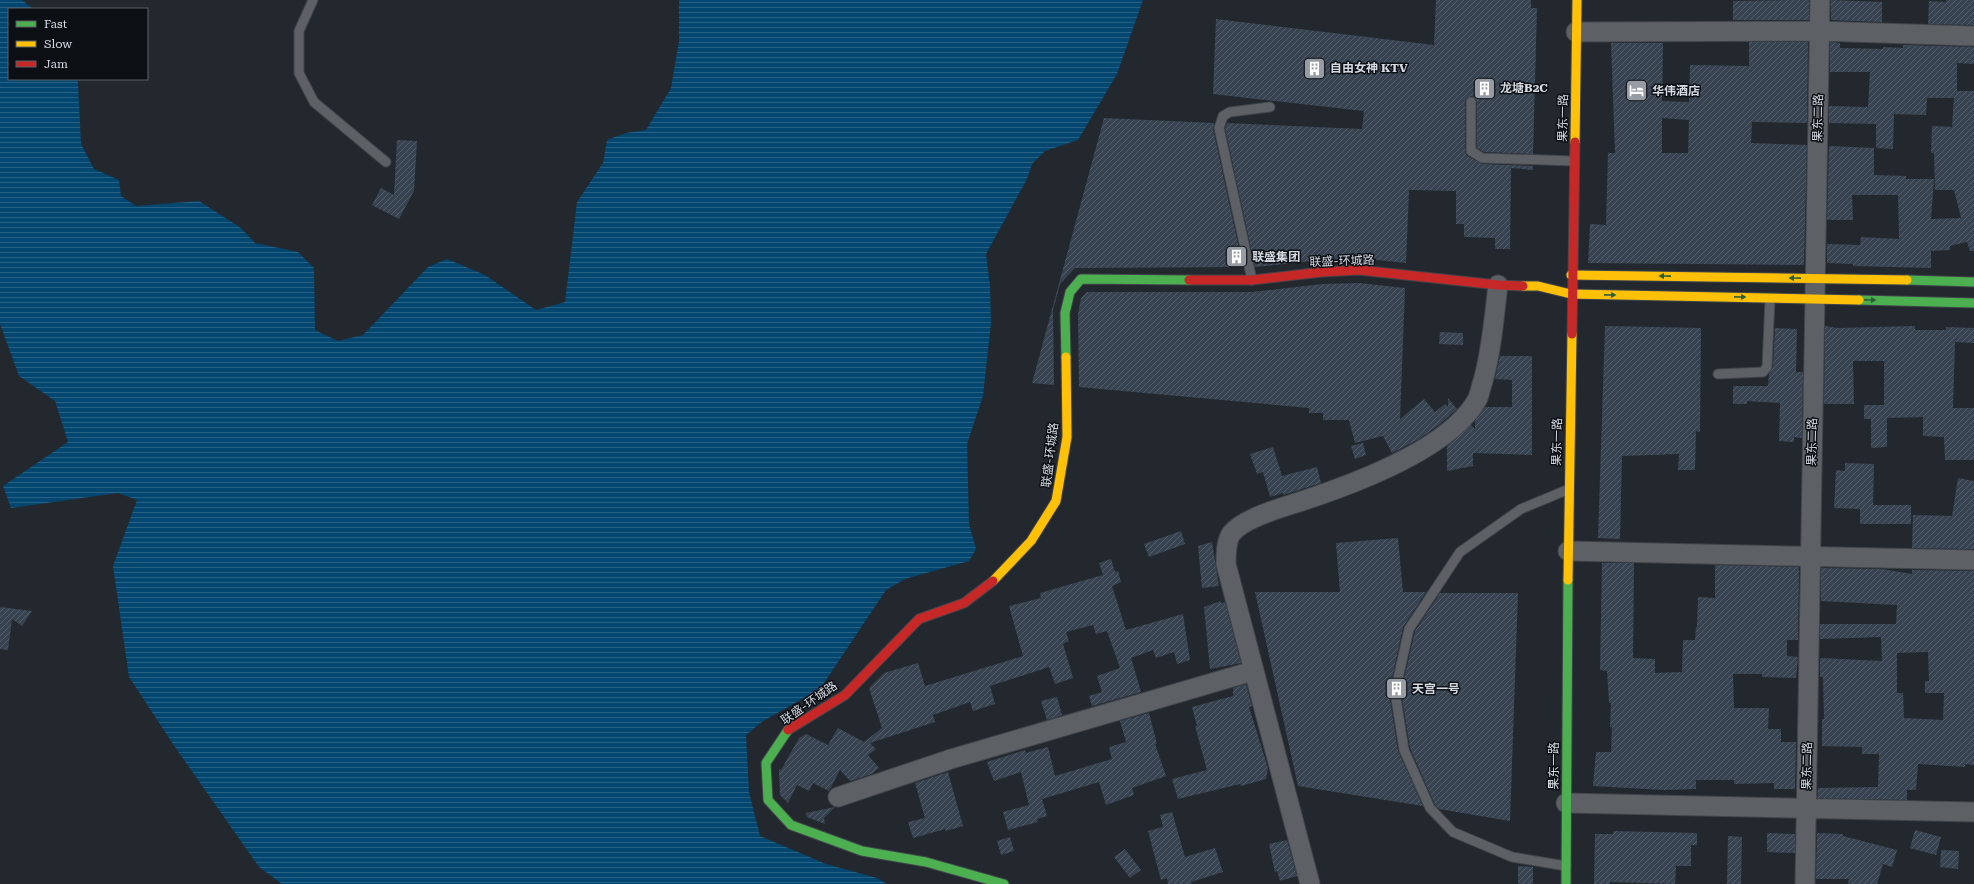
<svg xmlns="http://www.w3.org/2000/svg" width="1974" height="884" viewBox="0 0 1974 884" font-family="'Roboto Serif','Noto Sans SC',serif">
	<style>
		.water { fill: url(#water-rules) }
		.building { fill: url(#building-hatch); fill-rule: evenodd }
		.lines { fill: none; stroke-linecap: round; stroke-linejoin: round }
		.lane-casing { stroke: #41454b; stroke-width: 11 }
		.street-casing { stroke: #41454b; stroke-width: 21 }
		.fast-casing { stroke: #41454b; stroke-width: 11 }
		.slow-casing { stroke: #41454b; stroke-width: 11 }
		.jam-casing { stroke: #41454b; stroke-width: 11 }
		.lane { stroke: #5d6166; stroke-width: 9 }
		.street { stroke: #5d6166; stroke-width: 19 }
		.fast { stroke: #4caf50; stroke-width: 9 }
		.slow { stroke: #ffc107; stroke-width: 9 }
		.jam { stroke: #c62828; stroke-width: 9 }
		.oneway { fill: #2c6032 }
		.labels { text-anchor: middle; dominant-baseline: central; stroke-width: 3; stroke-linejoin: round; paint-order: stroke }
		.poi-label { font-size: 12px; font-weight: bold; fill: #d5dae3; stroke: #0c1015; text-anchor: start }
		.street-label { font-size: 12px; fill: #d5dae3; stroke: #0c1015 }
	</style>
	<defs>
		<pattern id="water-rules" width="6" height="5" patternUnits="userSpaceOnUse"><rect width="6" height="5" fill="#034770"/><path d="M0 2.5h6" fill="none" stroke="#276184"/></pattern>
		<pattern id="building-hatch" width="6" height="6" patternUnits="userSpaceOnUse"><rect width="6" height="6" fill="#384352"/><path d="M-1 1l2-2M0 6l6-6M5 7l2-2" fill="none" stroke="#545e6b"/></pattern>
	</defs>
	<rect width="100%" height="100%" fill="#23282e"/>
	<path class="water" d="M0 0H22L33 9H9V79H76L78 83 81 144 94 169 119 180 121 196 136 206 199 201 241 228 255 243 298 252 314 268 315 330 338 341 363 335 428 267 447 259 485 275 536 310 565 302 577 202 603 163 607 140 626 133 646 130 671 88 679 41V0H1143L1117 74 1078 140 1045 151 1032 164 1027 179 986 254 990 286 991 323 983 396 967 444 969 524 976 549 969 561 905 579 886 590 820 689 763 721 746 735 749 792 760 836 826 864 877 878 887 884H282L259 867 175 747 129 677 113 566 137 500 118 493 11 508 3 486 68 442 55 401 19 376 0 324Z"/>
	<path class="building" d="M1436 0H1531V8H1537L1533 154 1484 152 1477 148V102L1474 97 1471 96 1466 99 1465 102V151L1467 156 1482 164 1533 166V170L1511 168 1510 249H1495V238L1464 237V224H1456V191L1409 190 1406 263 1358 258 1321 260 1255 267 1225 128 1227 123 1362 129 1364 111 1213 94 1216 19 1434 45Z
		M1793 0H1809V20H1733V1Z
		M1831 0 1882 2V22L1831 20Z
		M1946 0H1974V25L1928 24 1929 1 1946 2Z
		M1749 42H1808L1807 123 1752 122 1751 143 1807 145 1804 265 1588 263 1590 224 1606 225 1608 153H1615L1611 43H1663L1662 101 1689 102 1690 65 1749 66ZM1662 118 1689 120 1688 153H1662Z
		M1830 42 1840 43V48L1883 49V47L1903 48V45L1974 47V64L1957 63V91H1974V251H1970L1967 242 1950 246V250L1931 251V268L1853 266V264L1827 263V244L1860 245 1861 237 1899 239 1898 195H1852L1853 220H1827L1829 146 1874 148V175L1906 176V179H1934L1931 219 1961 218 1954 190H1935L1934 153H1931L1932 126 1952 127 1954 98H1927L1926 115 1894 114 1893 149 1876 148V124L1829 123V106L1868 107 1870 72H1830Z
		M1104 118 1214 123 1213 129 1243 267 1075 268 1060 284 1053 310 1054 385 1032 383Z
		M397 140 417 141 414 191 399 219 372 205 381 188 394 195Z
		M1359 283 1405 288 1400 419 1424 399 1435 412 1445 404 1448 407V398L1457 409 1440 424 1419 439 1392 453 1383 436 1355 443 1349 420H1323V413H1309V408L1079 387 1078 314 1081 298 1087 292H1252L1323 284Z
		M1605 326 1701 328 1700 432 1696 431 1695 470H1678L1679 454 1622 456 1620 539 1598 538Z
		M1825 326 1838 328 1915 326V330H1946V327L1974 328V343L1955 342 1953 408H1974V460H1945L1944 437 1923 436V417L1887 418V447L1871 448V419H1864V405H1884V361H1853L1854 404H1824Z
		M1775 328 1797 329 1796 372H1803L1802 438 1794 437V442L1779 441 1780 403 1747 401V404H1733V386H1768L1769 374 1773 367Z
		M1440 332 1463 333V345L1439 344Z
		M1500 356H1532V455L1473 453V466L1447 471V446L1471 425 1475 429V421L1485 407H1512V380L1495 379Z
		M1363 443 1366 455 1355 459 1351 446Z
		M1273 447 1282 476 1317 467 1321 483 1283 495V493L1270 497 1263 472 1257 474 1250 454Z
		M1845 463 1874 464 1873 505H1911V524H1860V509L1834 508 1836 470 1845 471Z
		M1958 478 1974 481V549L1912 548 1913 515 1952 516Z
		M1181 531 1185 544 1149 557 1144 544Z
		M1398 538 1403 592H1426L1403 627 1389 693 1398 751 1423 806 1298 786 1255 592H1340L1336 543Z
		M1212 542 1219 586 1202 588 1198 546Z
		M1111 559 1115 572 1118 571 1121 582 1112 586 1126 630 1183 614 1190 660 1177 664 1174 652 1156 658 1153 650 1131 658 1141 692 1092 706 1089 696 1102 692 1097 676 1120 668 1107 631 1096 634 1093 625 1066 632 1069 641 1063 644 1073 678 1055 684 1049 667 990 686 995 704 973 711 970 702 933 715 935 722 870 743 876 749 868 755 879 768 872 774 850 781 840 770 829 791 813 783 809 791 797 785 788 803 780 795 779 769 781 770 799 738 806 734 828 745 838 728 864 742 882 728 869 688 884 673 918 663 925 686 1023 656 1009 606 1041 598 1040 593 1103 575 1099 563Z
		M1602 563H1634L1633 658 1655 659V673L1682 672 1683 640H1695L1696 627H1697L1698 597 1715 598V565L1799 567 1798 640H1787V656L1798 657 1796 678 1762 677V674H1733L1734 708H1769L1768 729H1781V742H1796L1795 789H1774V783L1734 784V780H1696V789L1663 790 1593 786 1596 752H1611L1612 727H1610L1611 703H1609L1607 671 1600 670Z
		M1821 568 1882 569 1912 574V570L1974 571V765L1965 764V767L1918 764 1916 790H1907V800L1817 798 1818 788 1878 787 1879 754H1862V747L1822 746V719H1824L1823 677H1820V658L1882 661 1881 637 1820 639V624H1896L1897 605 1821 601ZM1928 652 1929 681H1925V693H1944L1943 720 1904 718 1903 693H1897V653Z
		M1440 593H1518L1510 821 1439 809 1435 805 1410 748 1401 692 1415 631Z
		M1221 601V603L1225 602 1241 663 1210 669 1204 607Z
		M0 607 32 611 22 626 12 619 8 650 0 649Z
		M1246 684 1252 706 1249 707 1268 768 1266 779 1241 786 1240 784 1178 799 1172 779 1207 770 1195 726H1197L1192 707 1233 696V688Z
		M1057 697 1062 715 1047 720 1041 701Z
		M1149 713 1157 744H1155L1166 776 1132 788 1134 795 1106 805 1099 782 1042 799 1047 816 1037 819 1038 822 1008 830 1003 812 1029 805 1021 772 994 781 987 762 1025 750 1026 753 1048 747 1055 776 1112 759 1109 747 1126 742 1120 721Z
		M948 772 963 826 946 831 945 829 913 838 908 822 925 818 915 783Z
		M835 807 824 818 825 824 807 817 806 813Z
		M1172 812 1185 857 1215 848 1223 872 1191 882 1192 884H1168L1167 878 1161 880 1148 831 1163 827 1160 815Z
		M1915 830 1941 837 1936 855 1910 848Z
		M1614 831 1697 833V845H1691V866H1676L1675 884 1610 882V884H1594L1595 834H1613Z
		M1767 833 1795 834V853L1767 852Z
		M1817 833 1843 834V836L1897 850 1892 867 1883 864 1877 884H1848L1849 879H1816Z
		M1728 836 1742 837 1741 884H1727Z
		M1010 837 1014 851 1001 855 997 841Z
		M1287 840 1297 876 1280 881 1277 871 1275 872 1269 844Z
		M1125 849 1141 870 1130 878 1114 857Z
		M1941 850 1959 851 1958 869 1940 867Z
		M1518 866 1533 867V884H1518Z"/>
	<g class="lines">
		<defs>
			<path id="lane" d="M313 0 299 31V73L314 102 386 162
				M1471 102V151L1482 158 1574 161
				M1252 280 1219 128 1223 116 1230 112 1270 107
				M1718 374 1763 372 1767 367 1770 299
				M1566 866 1512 857 1453 832 1430 808 1404 750 1395 692 1409 629 1460 552 1521 509 1569 489"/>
			<path id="street" d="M1576 32 1819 31 1974 36
				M1568 551 1974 560
				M838 797 951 759 1253 671
				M1566 803 1974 812
				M1310 884 1226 564C1226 554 1226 542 1231 534 1243 518 1284 507 1302 501 1354 484 1452 448 1478 398 1480 393 1481 386 1483 381 1492 349 1494 317 1498 285
				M1805 884 1820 0"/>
			<path id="fast" d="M1907 280 1974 282
				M1859 300 1974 303
				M1066 357 1065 313 1070 292 1081 279 1189 280
				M788 730 766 763 768 800 791 825 862 851 926 862 1004 884
				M1566 884 1568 580"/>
			<path id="slow" d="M1575 142 1577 0
				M1571 275 1907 280
				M1523 286H1538L1571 294 1859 300
				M1568 580 1572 334
				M993 581 1031 541 1056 501 1067 437 1066 357"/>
			<path id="jam" d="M1189 280H1252L1322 272 1359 270 1498 285 1523 286
				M1572 334 1575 142
				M788 730 845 695 919 619 964 603 993 581"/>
		</defs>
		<use href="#lane" class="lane-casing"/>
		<use href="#street" class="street-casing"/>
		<use href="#fast" class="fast-casing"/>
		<use href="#slow" class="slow-casing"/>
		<use href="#jam" class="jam-casing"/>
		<use href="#lane" class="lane"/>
		<use href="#street" class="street"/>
		<use href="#fast" class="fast"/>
		<use href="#slow" class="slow"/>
		<use href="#jam" class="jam"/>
	</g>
	<defs><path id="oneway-solid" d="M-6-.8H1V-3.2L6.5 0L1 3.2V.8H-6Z"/></defs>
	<g class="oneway">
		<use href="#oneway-solid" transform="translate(1665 276) rotate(-179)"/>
		<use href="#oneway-solid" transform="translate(1795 278) rotate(-179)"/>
		<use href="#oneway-solid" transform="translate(1610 295) rotate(1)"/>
		<use href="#oneway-solid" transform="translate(1740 297) rotate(1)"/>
		<use href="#oneway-solid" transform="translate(1870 300) rotate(1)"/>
	</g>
	<defs>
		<symbol id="building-square" viewBox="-11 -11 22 22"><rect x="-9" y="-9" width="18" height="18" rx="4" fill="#979ca4" stroke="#0c1015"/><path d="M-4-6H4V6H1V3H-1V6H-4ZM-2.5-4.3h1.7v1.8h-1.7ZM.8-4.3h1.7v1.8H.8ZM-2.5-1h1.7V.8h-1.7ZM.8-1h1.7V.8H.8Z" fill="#fff"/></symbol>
		<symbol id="hotel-square" viewBox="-11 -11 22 22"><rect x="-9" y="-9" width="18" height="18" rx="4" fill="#979ca4" stroke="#0c1015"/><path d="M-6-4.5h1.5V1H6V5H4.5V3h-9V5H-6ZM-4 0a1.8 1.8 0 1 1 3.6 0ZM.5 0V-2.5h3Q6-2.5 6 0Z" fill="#fff"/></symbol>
	</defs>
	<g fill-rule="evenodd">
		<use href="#building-square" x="1302" y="56" width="25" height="25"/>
		<use href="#building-square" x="1472" y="76" width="25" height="25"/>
		<use href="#hotel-square" x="1624" y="78" width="25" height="25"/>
		<use href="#building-square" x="1224" y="244" width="25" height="25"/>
		<use href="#building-square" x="1384" y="676" width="25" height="25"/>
	</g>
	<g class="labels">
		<g class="poi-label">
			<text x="1330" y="68">自由女神 KTV</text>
			<text x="1500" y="88">龙塘B2C</text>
			<text x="1652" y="91">华伟酒店</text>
			<text x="1252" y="257">联盛集团</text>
			<text x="1412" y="689">天宫一号</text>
		</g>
		<g class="street-label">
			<text transform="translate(1563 118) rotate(-89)">果东一路</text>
			<text transform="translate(1818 118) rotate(-89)">果东二路</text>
			<text transform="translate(1342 261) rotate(-2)">联盛-环城路</text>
			<text transform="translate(1557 442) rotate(-89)">果东一路</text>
			<text transform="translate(1812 442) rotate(-89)">果东二路</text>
			<text transform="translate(1050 455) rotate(-83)">联盛-环城路</text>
			<text transform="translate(809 703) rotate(-35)">联盛-环城路</text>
			<text transform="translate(1554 766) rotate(-90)">果东一路</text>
			<text transform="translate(1807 766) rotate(-89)">果东二路</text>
		</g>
	</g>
	<rect x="8" y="8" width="140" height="72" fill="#0c1015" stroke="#5c6167"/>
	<rect x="16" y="21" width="20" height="6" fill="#4caf50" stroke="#5c6167"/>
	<text x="44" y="28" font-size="12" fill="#d5dae3">Fast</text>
	<rect x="16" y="41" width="20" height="6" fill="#ffc107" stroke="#5c6167"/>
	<text x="44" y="48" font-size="12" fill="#d5dae3">Slow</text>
	<rect x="16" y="61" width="20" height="6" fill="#c62828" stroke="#5c6167"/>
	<text x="44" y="68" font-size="12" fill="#d5dae3">Jam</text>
</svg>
